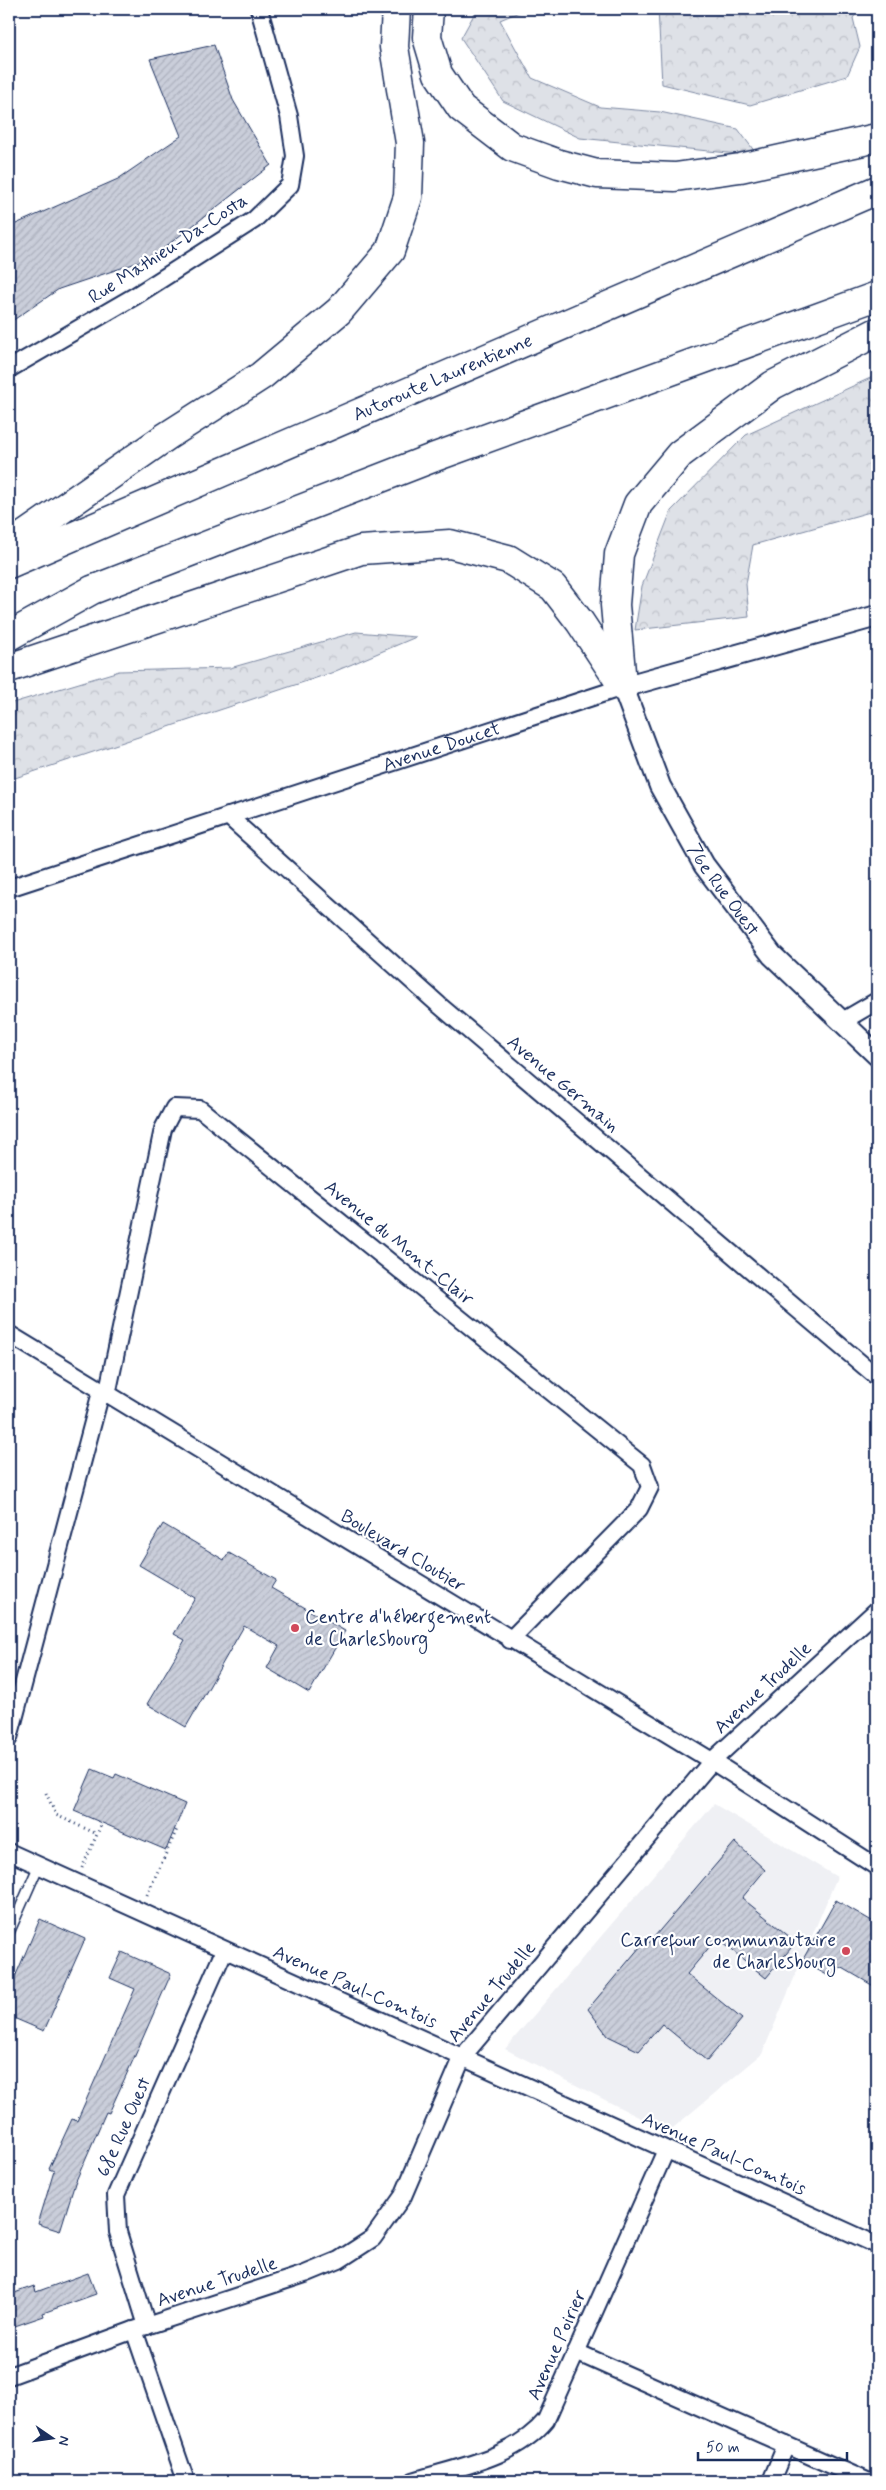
<svg xmlns="http://www.w3.org/2000/svg" width="886" height="2490" viewBox="0 0 886 2490" font-family="Mynerve,sans-serif">
	<style>
		.built { fill: #eff0f4 }
		.forest { fill: url(#forest-crowns); stroke: #7c88a2 }
		.building { fill: url(#building-hatch); stroke: #1b2f5e }
		.lines { fill: none; stroke-linecap: round; stroke-linejoin: round }
		.service-casing { stroke: #1b2f5e; stroke-width: 12 }
		.minor-casing { stroke: #1b2f5e; stroke-width: 20 }
		.tertiary-casing { stroke: #1b2f5e; stroke-width: 24 }
		.motorway-casing { stroke: #1b2f5e; stroke-width: 31 }
		.path { stroke: #1b2f5e; stroke-width: 3; stroke-dasharray: 1 4; stroke-linecap: butt }
		.service { stroke: #fff; stroke-width: 9 }
		.minor { stroke: #fff; stroke-width: 16 }
		.tertiary { stroke: #fff; stroke-width: 20 }
		.motorway { stroke: #fff; stroke-width: 28 }
		.poi-dot { fill: #d1495b; stroke: #fff; stroke-width: 2 }
		.labels { text-anchor: middle; dominant-baseline: central; stroke-width: 4.5; stroke-linejoin: round; paint-order: stroke }
		.street-label { font-size: 19px; fill: #1b2f5e; stroke: #fff }
		.poi-label { font-size: 19px; fill: #1b2f5e; stroke: #fff; text-anchor: start }
	</style>
	<defs>
		<pattern id="forest-crowns" width="20" height="18" patternUnits="userSpaceOnUse" patternTransform="scale(1.25)"><rect width="20" height="18" fill="#dee1e7"/><path d="M2 6a3 3 0 1 1 6 0M12 15a3 3 0 1 1 6 0" fill="none" stroke="#bec1c9"/></pattern>
		<pattern id="building-hatch" width="6" height="6" patternUnits="userSpaceOnUse" patternTransform="scale(1.25)"><rect width="6" height="6" fill="#caceda"/><path d="M-1 1l2-2M0 6l6-6M5 7l2-2" fill="none" stroke="#adb1be"/></pattern>
	</defs>
	<rect width="100%" height="100%" fill="#fff"/>
	<filter id="ink" filterUnits="userSpaceOnUse"><feTurbulence type="fractalNoise" baseFrequency=".02" numOctaves="2"/><feDisplacementMap in="SourceGraphic" scale="10" xChannelSelector="R" yChannelSelector="G"/><feConvolveMatrix kernelMatrix="1 2 1 2 8 2 1 2 1" color-interpolation-filters="sRGB"/></filter>
	<g filter="url(#ink)">
		<path class="built" d="M714 1804 837 1877 762 2054 668 2132 505 2049Z"/>
		<path class="forest" d="M477 9H526L500 20 532 78 600 107 660 112 738 129 758 156 580 138 503 101 461 38Z
			M658 9H860L853 18 860 47 847 76 750 105 662 84Z
			M877 375V510L753 545 746 584 749 617 635 630 642 586 671 511 746 435Z
			M356 632 416 637 331 673 9 780V704L119 671 230 668Z"/>
		<path class="building" d="M214 45 233 100 271 165 151 258 59 289 9 323V227L118 179 181 136 150 59Z
			M163 1524 224 1560 229 1553 276 1580 271 1588 345 1631 309 1693 267 1668 279 1646 244 1626 186 1727 147 1704 185 1640 174 1634 195 1598 139 1565Z
			M92 1769 114 1778 116 1774 185 1804 166 1850 74 1811Z
			M735 1842 765 1870 742 1898 796 1942 766 1978 717 1938 687 1974 742 2019 707 2061 662 2024 639 2051 608 2036 588 2009 645 1941 649 1943Z
			M836 1900 877 1924V1988L841 1967 834 1979 802 1961Z
			M40 1919 85 1939 44 2031 9 2016V1991Z
			M122 1952 171 1974 134 2058 109 2113 106 2112 75 2183 60 2231 38 2224 54 2171 49 2169 72 2119 77 2121 135 1989 110 1978Z
			M88 2273 96 2294 43 2313 44 2316 9 2328V2295L34 2286 36 2292Z"/>
		<g class="lines">
			<defs>
				<path id="service" d="M9 1933 39 1865"/>
				<g id="minor">
					<path d="M9 369 135 296 254 220 290 185 295 156 289 116 259 9"/>
					<path d="M228 816 439 1005 877 1377"/>
					<path id="s1" d="M9 888 623 687"/>
					<path d="M841 1022 877 1001"/>
					<path d="M9 1334 712 1761 877 1867"/>
					<path d="M107 1395 163 1129 174 1108 200 1109 642 1465 650 1487 639 1509 510 1640"/>
					<path d="M9 1738 101 1392"/>
					<path d="M9 1852 877 2245"/>
					<path d="M147 2326 118 2232 116 2195 224 1951"/>
					<path d="M134 2330 186 2481"/>
					<path d="M576 2352 867 2481"/>
					<path d="M9 2376 134 2330 305 2274 339 2260 373 2238 403 2196 463 2056 712 1761 877 1610"/>
					<path d="M413 2481C458 2467 515 2458 546 2420L666 2150"/>
					<path d="M771 2481 786 2445"/>
				</g>
				<g id="tertiary">
					<path id="s2" d="M877 616 623 687 660 786 704 865 772 955 877 1055"/>
				</g>
				<g id="motorway">
					<path d="M429 9 427 37 438 74 461 108 512 147 559 164 597 174 675 177 740 168 877 138"/>
					<path d="M9 546 167 436 261 376 339 311 390 251 408 197 410 143 394 47 396 9"/>
					<path id="s3" d="M9 564 877 190"/>
					<path d="M9 636 92 590 435 457 877 296"/>
					<path d="M9 668 361 550 450 544 508 559 553 587 580 622 623 687"/>
					<path d="M622 683 615 605 619 554 638 504 680 454 773 385 877 332"/>
				</g>
			</defs>
			<use href="#service" class="service-casing"/>
			<use href="#minor" class="minor-casing"/>
			<use href="#tertiary" class="tertiary-casing"/>
			<use href="#motorway" class="motorway-casing"/>
			<path class="path" d="M46 1793 56 1815 97 1834
				M82 1868 102 1823
				M147 1895 177 1829 175 1828"/>
			<use href="#service" class="service"/>
			<use href="#minor" class="minor"/>
			<use href="#tertiary" class="tertiary"/>
			<use href="#motorway" class="motorway"/>
		</g>
	</g>
	<g class="poi-dot">
		<circle cx="295" cy="1628" r="5"/>
		<circle cx="846" cy="1951" r="5"/>
	</g>
	<g class="labels">
		<g class="street-label">
			<text transform="translate(168 249) rotate(-33)">Rue Mathieu-Da-Costa</text>
			<text stroke="none"><textPath href="#s3" startOffset="472">Autoroute Laurentienne</textPath></text>
			<text stroke="none"><textPath href="#s1" startOffset="455">Avenue Doucet</textPath></text>
			<text stroke="none"><textPath href="#s2" startOffset="491">76e Rue Ouest</textPath></text>
			<text transform="translate(563 1084) rotate(40)">Avenue Germain</text>
			<text transform="translate(399 1243) rotate(39)">Avenue du Mont-Clair</text>
			<text transform="translate(403 1551) rotate(31)">Boulevard Cloutier</text>
			<text transform="translate(763 1688) rotate(-43)">Avenue Trudelle</text>
			<text transform="translate(355 1987) rotate(24)">Avenue Paul-Comtois</text>
			<text transform="translate(492 1992) rotate(-50)">Avenue Trudelle</text>
			<text transform="translate(124 2127) rotate(-66)">68e Rue Ouest</text>
			<text transform="translate(724 2154) rotate(24)">Avenue Paul-Comtois</text>
			<text transform="translate(217 2282) rotate(-18)">Avenue Trudelle</text>
			<text transform="translate(557 2345) rotate(-66)">Avenue Poirier</text>
		</g>
		<g class="poi-label">
			<text x="305" y="1617">Centre d'hébergement<tspan x="305" dy="22">de Charlesbourg</tspan></text>
			<text x="836" y="1940" text-anchor="end">Carrefour communautaire<tspan x="836" dy="22">de Charlesbourg</tspan></text>
		</g>
	</g>
	<rect width="886" height="2490" fill="none" stroke="#fff" stroke-width="30"/>
	<rect x="15" y="15" width="856" height="2460" fill="none" stroke="#1b2f5e" stroke-width="2" filter="url(#ink)"/>
	<g transform="translate(52 2438) rotate(103)" stroke="#ffffff" stroke-width="4" paint-order="stroke">
	<path d="M0-4L9 19L0 12L-9 19Z" fill="#1b2f5e"/>
	<text y="-8" font-size="14" font-weight="bold" text-anchor="middle" fill="#1b2f5e">N</text>
	</g>
	<path d="M698 2452v8h149v-8" fill="none" stroke="#1b2f5e" stroke-width="2.5"/>
	<text x="706" y="2452" font-size="15" fill="#1b2f5e" stroke="#ffffff" stroke-width="4" paint-order="stroke">50 m</text>
</svg>
